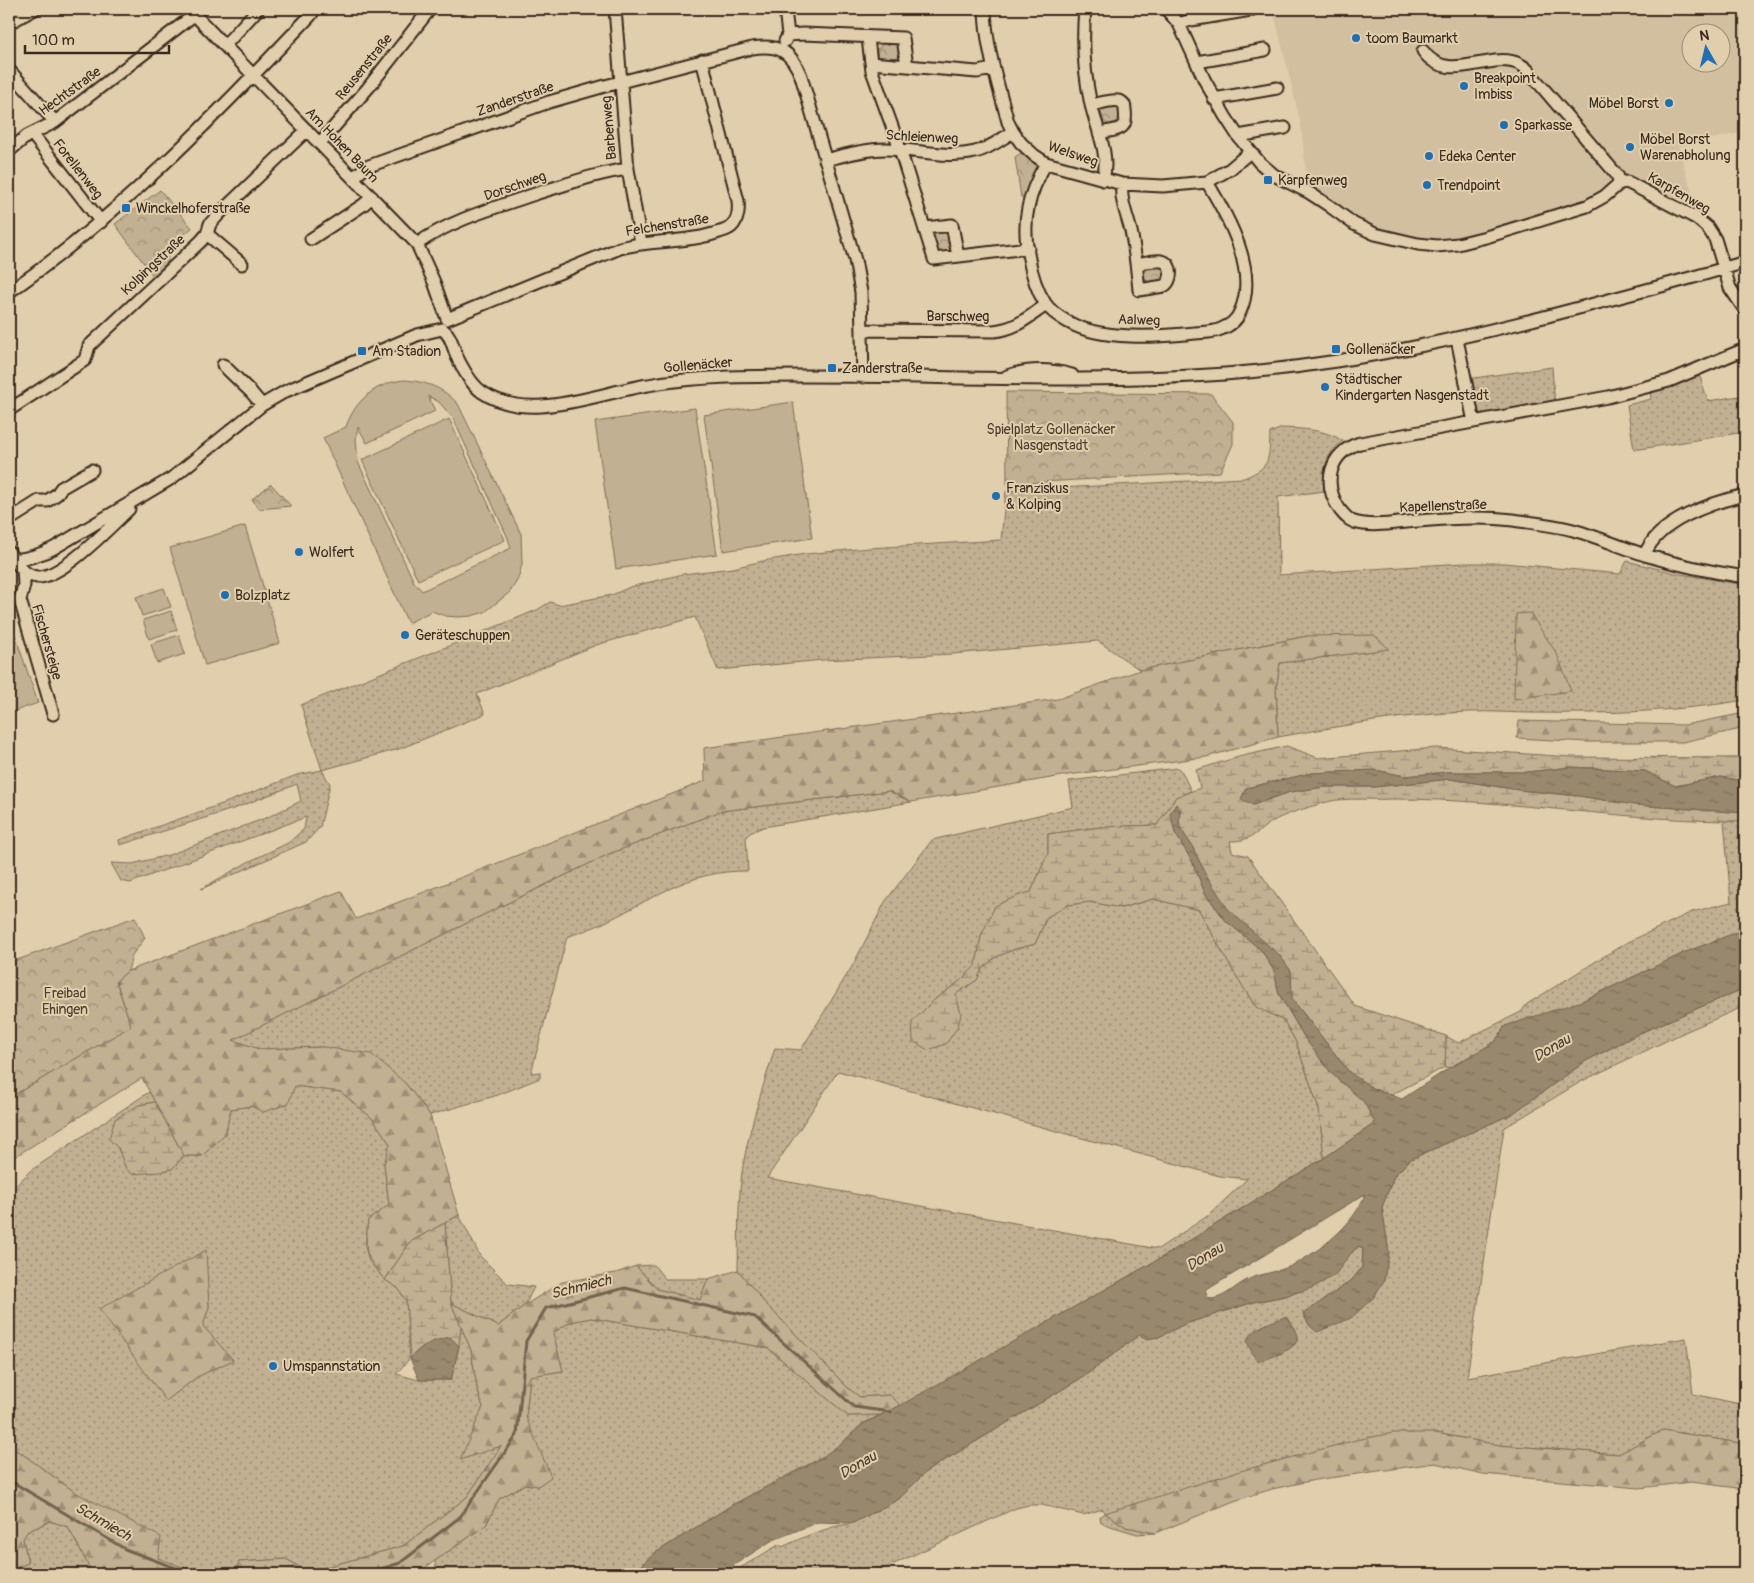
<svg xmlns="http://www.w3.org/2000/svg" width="1754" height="1583" viewBox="0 0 1754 1583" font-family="Pangolin,sans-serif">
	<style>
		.built { fill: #d1bf9f; fill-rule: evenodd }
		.grass { fill: url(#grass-dots); stroke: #7e6d58; fill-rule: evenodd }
		.forest { fill: url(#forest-firs); stroke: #7e6d58 }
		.wetland { fill: url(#wetland-marsh); stroke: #7e6d58 }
		.park { fill: url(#park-crowns); stroke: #7e6d58 }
		.garden { fill: #c2b092; stroke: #7e6d58; fill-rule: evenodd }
		.water { fill: url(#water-ripples); stroke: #73624e; fill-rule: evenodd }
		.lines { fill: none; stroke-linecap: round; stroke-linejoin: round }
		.stream { stroke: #73624e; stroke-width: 3 }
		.minor-casing { stroke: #3b2a1e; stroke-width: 15 }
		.minor { stroke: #e0ceac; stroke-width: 11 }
		.poi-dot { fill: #1f6fb2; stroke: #e0ceac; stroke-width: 2 }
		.labels { text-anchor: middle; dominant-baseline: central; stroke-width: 4; stroke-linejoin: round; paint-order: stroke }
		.poi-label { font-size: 14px; fill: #3b2a1e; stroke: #e0ceac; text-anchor: start }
		.street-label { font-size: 14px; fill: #3b2a1e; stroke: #e0ceac }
		.park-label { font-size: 14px; fill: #4f3e2f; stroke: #e0ceac }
		.water-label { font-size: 15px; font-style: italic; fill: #4e3d2e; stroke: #e0ceac }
	</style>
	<defs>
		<pattern id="grass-dots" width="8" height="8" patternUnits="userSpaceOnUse" patternTransform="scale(1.25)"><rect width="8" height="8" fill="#c2b092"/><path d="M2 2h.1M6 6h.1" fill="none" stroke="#9f8f77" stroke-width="1.8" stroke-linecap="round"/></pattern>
		<pattern id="forest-firs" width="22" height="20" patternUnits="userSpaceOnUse" patternTransform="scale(1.25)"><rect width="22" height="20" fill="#c2b092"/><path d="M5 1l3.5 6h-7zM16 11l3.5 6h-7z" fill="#9f8f77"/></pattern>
		<pattern id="wetland-marsh" width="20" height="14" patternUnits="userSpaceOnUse" patternTransform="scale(1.25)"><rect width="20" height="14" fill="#c2b092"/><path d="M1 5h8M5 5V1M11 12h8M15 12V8" fill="none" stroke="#9f8f77"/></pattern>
		<pattern id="park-crowns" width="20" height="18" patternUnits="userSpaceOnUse" patternTransform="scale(1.25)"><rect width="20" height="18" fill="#c2b092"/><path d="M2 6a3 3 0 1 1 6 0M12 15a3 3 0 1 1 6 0" fill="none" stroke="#9f8f77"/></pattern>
		<pattern id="water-ripples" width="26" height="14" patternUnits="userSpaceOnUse" patternTransform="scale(1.25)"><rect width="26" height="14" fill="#98886e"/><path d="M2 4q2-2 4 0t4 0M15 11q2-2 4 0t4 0" fill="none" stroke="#7d6f5a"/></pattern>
	</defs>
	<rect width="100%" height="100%" fill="#e0ceac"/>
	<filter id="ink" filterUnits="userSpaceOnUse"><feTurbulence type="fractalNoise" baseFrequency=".02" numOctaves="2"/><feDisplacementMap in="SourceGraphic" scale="10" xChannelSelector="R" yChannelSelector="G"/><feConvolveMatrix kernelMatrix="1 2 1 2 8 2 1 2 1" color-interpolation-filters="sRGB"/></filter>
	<g filter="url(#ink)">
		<path class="built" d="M1273 9H1745V132L1678 146 1692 193 1661 199 1632 184 1605 196 1458 244 1375 234 1308 192 1301 125ZM1692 32H1722V62H1692Z"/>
		<path class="grass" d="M1552 367 1555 407 1474 422 1467 379Z
			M1696 374 1700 377 1708 401 1745 395V432L1634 450 1627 405 1651 399 1650 390Z
			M1282 428C1303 429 1325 429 1343 441 1325 453 1323 471 1324 491L1278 497 1279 575 1464 563H1504L1620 574 1627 561 1675 573 1739 584 1745 613V700C1676 712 1604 714 1534 713 1512 713 1491 711 1469 712 1405 714 1341 726 1278 737L1276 689 1280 663 1388 649 1307 636 1140 670 1098 641 952 654 823 660 718 670 695 617 596 645 477 694 485 714 399 749 322 770 330 784 320 827 306 842 201 889 248 862 288 843 304 829 306 817 130 883 121 881 111 863 132 864 169 855 268 817 301 801 297 784 236 808 120 845 119 840 225 803 297 775 322 770 301 705 456 643 537 610 550 602 559 605 612 595 630 587 683 574 733 568 763 561 805 554 869 548 1001 540 1006 491 1244 478C1271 467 1269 460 1270 433Z
			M1178 768 1182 772 1191 791 1176 797 1157 825 1101 827 1048 834V853L1031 892 1017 896 981 936 976 965 960 981 934 1000 961 1015 956 994 977 980 982 969 996 957 1015 949 1035 944 1047 917 1068 905 1090 902 1122 908 1153 899 1199 910 1229 964 1255 1006 1284 1021 1296 1042 1319 1109 1324 1158 1166 1255 901 1406 890 1395 860 1397 849 1389 765 1303 738 1270C739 1232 737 1193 745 1155 752 1119 764 1084 775 1048L801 1050 853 965 885 902 932 840 1073 807 1069 781ZM838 1071 1220 1176 1247 1179 1209 1215 1158 1249 767 1178Z
			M889 791 911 802 763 827 750 833 746 837 748 871C686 870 651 901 599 925 588 930 577 933 567 937L531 1073 540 1072V1078L498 1095 430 1115 405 1083 323 1047 259 1049 232 1040 479 917 609 854 721 811Z
			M1724 821H1745V929L1686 952 1563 1010 1505 1026 1495 1042 1449 1068 1445 1067 1446 1036 1458 1043 1521 1012 1527 1004 1624 944 1692 912 1731 902Z
			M1745 988V1006L1687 1031 1582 1081 1504 1128 1467 1377 1686 1338 1693 1394 1745 1405V1444L1663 1430 1619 1454 1499 1445 1436 1433 1105 1513 1126 1527 1156 1533 1137 1534 1101 1523 1100 1516 1105 1513 1103 1509 1083 1515 1042 1505H1029L1016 1508 872 1574H730L780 1544 782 1547 809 1535 833 1527 853 1523 899 1499 927 1471 1083 1377 1139 1335 1158 1337 1185 1324 1254 1302 1285 1296 1352 1252 1359 1246 1363 1249 1362 1267 1352 1280 1303 1315 1310 1326 1389 1253 1382 1207 1394 1176 1411 1159 1512 1114 1586 1061 1640 1033Z
			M295 1086 341 1092 373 1119 390 1144 384 1164 389 1205 368 1220 365 1247 369 1261 385 1280 398 1288 406 1301 410 1358 396 1374 419 1380H451L459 1346 461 1326 471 1350 477 1388 483 1407 461 1459 502 1445 467 1497 403 1546 308 1572 286 1559 239 1562 236 1574H201L157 1558 75 1492 21 1453 9 1447V1193L30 1171 149 1092 155 1102 139 1105 118 1148 126 1169H172L184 1156H202L225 1134 231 1109 251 1106ZM208 1292 209 1307 203 1326 233 1360 197 1377 166 1401Z
			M459 1215 480 1256 508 1284 534 1287 525 1305 498 1326 451 1303 445 1223Z
			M654 1265 665 1279H708L700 1300 657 1289 636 1266Z
			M591 1318 768 1348 848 1416 880 1415 862 1424 842 1443 821 1458 732 1505 655 1553 631 1574H436L435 1561 486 1525 499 1499 525 1484 538 1486 526 1417 530 1375 563 1371 553 1333 570 1322Z
			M50 1521 68 1527 93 1574H9V1571L28 1563 23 1539 27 1532Z"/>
		<path class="forest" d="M1530 613 1557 654 1571 691 1514 699 1516 614Z
			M1374 635 1389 649 1280 663 1276 689 1278 737 1206 757 1068 775 911 802 889 791 721 811 609 854 479 917 233 1040 259 1049 323 1047 371 1054 405 1083 430 1115 459 1215 410 1242 385 1280C363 1254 365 1252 368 1220L389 1205 384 1164 390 1144 373 1119 341 1092 295 1086 288 1104 263 1112 251 1106 231 1109 225 1134 202 1156H184L142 1078 9 1160V1098L131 1026 116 980 128 971 341 891 356 919 705 781 704 748 1058 699 1140 670 1307 636Z
			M1745 713V728L1683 742H1587L1517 738 1519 721 1684 725Z
			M206 1250 209 1307 203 1326 233 1360 197 1377 166 1401 99 1309Z
			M636 1266 657 1289 700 1300 708 1279 738 1270 765 1303 849 1389 860 1397 890 1395 901 1406 880 1415 848 1416 768 1348 591 1318 570 1322 553 1333 563 1371 530 1376 526 1417 551 1477 538 1486 525 1484 499 1499 486 1525 416 1574H236L239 1562 286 1559 308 1572 403 1546 467 1497 501 1446 460 1460 483 1407 477 1388 471 1350 451 1303 498 1326 525 1305 562 1282 616 1273Z
			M1663 1430 1745 1444V1489L1691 1482 1639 1488 1483 1474 1435 1463 1315 1480 1272 1489 1234 1501 1156 1533 1126 1527 1105 1513 1233 1473 1356 1440 1393 1433H1436L1499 1445 1619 1454Z
			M9 1447 21 1453 75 1492 161 1537 158 1558 201 1574H93L68 1527 50 1521 27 1532 23 1539 28 1563 9 1571Z"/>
		<path class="wetland" d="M1287 746 1318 758 1436 748 1572 757 1745 758V781L1721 777 1675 786 1645 771 1571 767 1527 772H1448L1405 776 1375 770 1312 773 1246 788 1253 805 1290 792 1325 787H1374L1450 779 1519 790 1579 796 1635 805 1745 813V821C1628 822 1512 799 1394 799 1375 800 1356 798 1337 800 1327 801 1289 813 1279 818 1260 827 1254 842 1230 841L1232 852 1248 856 1355 1006 1446 1036 1445 1067 1391 1095 1374 1089 1350 1073 1292 999 1291 971 1280 956 1228 910 1206 875 1192 846 1179 826 1180 809 1175 833 1192 861 1205 893 1226 921 1262 951 1274 971 1279 994 1306 1040 1332 1074 1364 1102 1375 1123 1324 1158 1319 1109 1296 1042 1284 1021 1255 1006 1229 964 1199 910 1153 899 1121 908 1090 902 1068 905 1047 917 1035 944 1015 949 996 957 982 969 977 980 956 994 961 1015 957 1028 946 1044 928 1050 913 1041 912 1022 934 1000 960 981 976 965 981 936 995 906 1017 896 1031 892 1048 853V834L1101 827 1157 825 1176 797 1200 788 1196 770 1238 757Z
			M155 1102 184 1156 172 1169 160 1172 132 1174 126 1169 118 1148 109 1139 115 1119 139 1105Z
			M445 1223 451 1303 461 1326 459 1346 450 1337 422 1347 410 1358 406 1301 398 1288 385 1280 410 1242Z"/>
		<path class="park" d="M894 43 901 51 898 57 888 60 878 58 876 50 883 44Z
			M1117 105 1123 110 1120 123 1110 125 1104 122 1101 113 1104 107Z
			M1024 151 1038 166 1028 197H1021L1015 157Z
			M160 190 192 228 167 248 168 261 154 277 115 224Z
			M943 228 950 231 952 250 944 253H937L932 237 935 231Z
			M1165 265V281L1151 282 1145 280 1144 273 1147 267Z
			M1006 392 1211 394 1233 422V444L1220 472 1007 484Z
			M271 484 291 506 259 509 252 499Z
			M135 917 145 938 132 955 128 971 116 981 131 1026 9 1098V963Z"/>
		<path class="garden" d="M404 380C425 381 444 388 458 404L521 534 522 564 518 579 510 592 485 612 471 616 458 617 445 616 432 611 408 623 323 438 346 427C355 400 376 383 404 380ZM428 396 439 402 453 418 508 538 511 548 422 591 414 582 358 462 356 439 358 427 367 443 435 411Z
			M793 402 812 538 723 551 704 415Z
			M695 408 717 554 616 569 595 422Z
			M449 419 505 540 418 580 362 460Z
			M245 526 280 643 205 665 170 548Z
			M164 588 171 607 142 616 136 597Z
			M171 611 177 630 149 639 143 620Z
			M9 617 38 703 9 713Z
			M179 635 185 654 157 663 151 644Z"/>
		<path class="water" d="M1571 767 1645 771 1675 786 1721 777 1745 781V813L1635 805 1579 796 1519 790 1450 779 1374 787H1325L1290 792 1253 805 1241 799 1246 788 1312 773 1375 770 1405 776 1448 772H1527Z
			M1176 804 1180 809 1179 826 1192 846 1206 875 1228 909 1280 956 1291 971 1292 999 1350 1073 1374 1089 1402 1099 1449 1068 1495 1042 1505 1026 1582 1001 1686 952 1745 929V988L1640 1033 1586 1061 1512 1114 1411 1159 1394 1176 1382 1207 1389 1253 1384 1280 1374 1297 1351 1318 1317 1332 1310 1326 1303 1314 1352 1280 1362 1267 1363 1249 1359 1246 1352 1252 1335 1275 1312 1288 1285 1296 1254 1302 1185 1324 1159 1337 1147 1339 1139 1335 1083 1377 927 1471 899 1499 853 1523 818 1522 771 1541 720 1574H631L655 1553 732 1505 821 1458 842 1443 863 1424 901 1405 1166 1255 1324 1158 1375 1123 1364 1102 1332 1074 1306 1040 1279 994 1274 971 1262 951 1226 921 1205 893 1192 861 1175 833 1170 813ZM1365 1194C1355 1224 1320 1251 1293 1265 1279 1272 1263 1273 1249 1279 1234 1286 1225 1299 1209 1299L1205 1291Z
			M1284 1317 1288 1318C1291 1323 1297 1330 1298 1336 1300 1349 1268 1359 1258 1361L1253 1355 1247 1341C1253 1327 1272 1322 1284 1317Z
			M450 1337 459 1346 451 1380H419L410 1358C424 1344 431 1341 450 1337Z"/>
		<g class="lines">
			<path class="stream" d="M9 1480 125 1549 191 1574
				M365 1574 400 1563 460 1517 517 1435 526 1341 546 1308 625 1288 755 1317 854 1407 891 1412"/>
			<defs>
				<path id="minor" d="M189 9 417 244 434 282 447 319
					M615 9 628 169 641 243
					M985 9C986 48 998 84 1008 122L1013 132 1021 143 1034 155 1046 163 1122 184 1163 186 1207 182 1230 169 1250 152
					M1085 9C1082 41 1084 73 1091 105 1097 129 1110 155 1103 180
					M1166 9 1179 24 1205 81 1225 116 1238 136 1259 162 1274 175 1308 192 1328 205 1354 224 1375 234 1418 244 1437 246 1458 244 1486 237 1587 206 1605 196 1620 183 1627 182 1696 218 1708 228 1715 239 1730 288 1745 310
					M9 23 35 9
					M1179 24 1191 20 1251 10
					M788 35 803 34 903 38 907 66 977 72 993 69
					M868 38 871 63 907 66
					M785 41 788 35 785 9
					M225 45 258 9
					M1423 51C1448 86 1489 50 1519 64 1524 66 1528 70 1531 74L1617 175 1620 183
					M1197 62 1265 50
					M871 63 872 71 897 140 934 259 1028 248
					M9 70 55 122
					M1214 99 1277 88
					M1091 105C1099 104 1111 99 1119 101 1123 102 1125 105 1125 110 1128 132 1117 129 1099 133
					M32 134 101 222
					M1238 136 1285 128
					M320 143 368 88 430 9
					M9 151 27 136 55 122 194 15
					M825 160C845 155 866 149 886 149 916 149 946 159 975 152 989 149 1001 139 1013 132
					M1046 163C1038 177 1031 192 1028 208 1022 235 1030 280 1045 303 1050 311 1061 318 1068 322 1101 341 1158 337 1195 333 1203 332 1213 333 1221 329 1229 326 1237 320 1240 312 1259 271 1228 217 1207 182
					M353 178 366 167 549 102 605 86 752 48C779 44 791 51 801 76L855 260 861 292 863 377
					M1122 184C1120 200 1127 215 1131 231 1135 250 1137 270 1139 290L1164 286C1173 281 1173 262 1161 261 1154 260 1144 263 1137 264
					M925 228 952 225 958 256
					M207 234 242 264
					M311 239 363 205 372 197
					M417 244C452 219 498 207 538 193 568 184 597 173 628 169
					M9 292C121 214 216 115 310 16L315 9
					M447 319 620 248C651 240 683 243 713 234 719 232 726 231 731 227 739 220 739 210 738 201L702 60
					M442 329C452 335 453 349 458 359 464 371 471 384 482 392 529 424 597 393 648 385 675 380 701 378 728 377 894 372 1059 386 1225 374 1349 365 1470 337 1590 305 1642 291 1694 278 1745 262
					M863 330 994 331C1018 328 1027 318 1046 305
					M1457 339 1474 422
					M1745 349 1669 381 1608 397 1360 443C1329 452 1322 484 1340 510 1344 515 1348 520 1354 522 1374 528 1399 522 1418 521 1450 518 1482 516 1513 520 1533 523 1554 525 1573 530 1598 537 1621 547 1645 555 1678 565 1711 572 1745 577
					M223 365 251 392 262 405
					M1007 376C1028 369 1050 369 1072 375
					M9 410 85 360 89 346 201 241 207 234 210 224 219 214 307 130
					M9 520 39 501H47L57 494 61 488 92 470
					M9 552C15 562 25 576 37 577 61 579 112 525 129 509
					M1645 555C1656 521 1714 502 1745 495
					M13 560C29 559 40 555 54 548L172 478 262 405 286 391 417 335 442 329
					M23 570 24 585 20 600 53 714"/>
			</defs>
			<use href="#minor" class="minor-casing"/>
			<use href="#minor" class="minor"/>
		</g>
	</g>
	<g class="poi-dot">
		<circle cx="1356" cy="38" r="5"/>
		<circle cx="1464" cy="86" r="5"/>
		<circle cx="1669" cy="103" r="5"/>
		<circle cx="1504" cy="125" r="5"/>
		<circle cx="1630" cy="147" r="5"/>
		<circle cx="1429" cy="156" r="5"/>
		<rect x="1263" y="175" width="10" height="10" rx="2.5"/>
		<circle cx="1427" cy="185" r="5"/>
		<rect x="121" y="203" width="10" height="10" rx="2.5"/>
		<rect x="1331" y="344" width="10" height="10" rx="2.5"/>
		<rect x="357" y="346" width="10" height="10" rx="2.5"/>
		<rect x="827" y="363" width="10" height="10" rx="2.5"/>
		<circle cx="1325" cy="387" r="5"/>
		<circle cx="996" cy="496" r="5"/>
		<circle cx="299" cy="552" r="5"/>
		<circle cx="225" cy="595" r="5"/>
		<circle cx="405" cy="635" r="5"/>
		<circle cx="273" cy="1366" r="5"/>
	</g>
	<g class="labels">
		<g class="poi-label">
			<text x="1366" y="38">toom Baumarkt</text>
			<text x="1474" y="78">Breakpoint<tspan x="1474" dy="16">Imbiss</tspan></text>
			<text x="1659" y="103" text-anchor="end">Möbel Borst</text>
			<text x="1514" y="125">Sparkasse</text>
			<text x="1640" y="139">Möbel Borst<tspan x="1640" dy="16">Warenabholung</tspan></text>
			<text x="1439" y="156">Edeka Center</text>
			<text x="1278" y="180">Karpfenweg</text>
			<text x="1437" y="185">Trendpoint</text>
			<text x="136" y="208">Winckelhoferstraße</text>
			<text x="1346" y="349">Gollenäcker</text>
			<text x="372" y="351">Am Stadion</text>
			<text x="842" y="368">Zanderstraße</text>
			<text x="1335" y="379">Städtischer<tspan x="1335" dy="16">Kindergarten Nasgenstadt</tspan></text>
			<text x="1006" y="488">Franziskus<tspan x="1006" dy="16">&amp; Kolping</tspan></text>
			<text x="309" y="552">Wolfert</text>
			<text x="235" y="595">Bolzplatz</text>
			<text x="415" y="635">Geräteschuppen</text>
			<text x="283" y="1366">Umspannstation</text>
		</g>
		<g class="street-label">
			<text transform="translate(364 67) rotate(-51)">Reusenstraße</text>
			<text transform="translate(70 91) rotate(-36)">Hechtstraße</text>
			<text transform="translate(515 99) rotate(-19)">Zanderstraße</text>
			<text transform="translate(609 128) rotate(-95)">Barbenweg</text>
			<text transform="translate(922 137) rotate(3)">Schleienweg</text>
			<text transform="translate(342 145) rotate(46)">Am Hohen Baum</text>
			<text transform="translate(1073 154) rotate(19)">Welsweg</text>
			<text transform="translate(78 169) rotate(52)">Forellenweg</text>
			<text transform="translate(515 186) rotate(-19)">Dorschweg</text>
			<text transform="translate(1679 193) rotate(30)">Karpfenweg</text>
			<text transform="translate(667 225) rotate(-9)">Felchenstraße</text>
			<text transform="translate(153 265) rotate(-43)">Kolpingstraße</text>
			<text x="958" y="316">Barschweg</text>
			<text transform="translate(1139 320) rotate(2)">Aalweg</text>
			<text transform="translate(698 365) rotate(-5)">Gollenäcker</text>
			<text transform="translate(1443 506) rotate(-2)">Kapellenstraße</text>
			<text transform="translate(47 642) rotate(74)">Fischersteige</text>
		</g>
		<g class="park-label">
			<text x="1051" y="429">Spielplatz Gollenäcker<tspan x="1051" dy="16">Nasgenstadt</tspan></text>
			<text x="65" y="993">Freibad<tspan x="65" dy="16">Ehingen</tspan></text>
		</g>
		<g class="water-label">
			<text transform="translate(1552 1048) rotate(-30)">Donau</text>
			<text transform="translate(1205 1257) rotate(-31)">Donau</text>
			<text transform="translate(581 1287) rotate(-14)">Schmiech</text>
			<text transform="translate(858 1465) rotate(-30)">Donau</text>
			<text transform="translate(103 1522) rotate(30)">Schmiech</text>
		</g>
	</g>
	<rect width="1754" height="1583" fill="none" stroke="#e0ceac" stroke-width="30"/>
	<rect x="15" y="15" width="1724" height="1553" fill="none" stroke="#3b2a1e" stroke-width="2" filter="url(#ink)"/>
	<g transform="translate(1706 48) rotate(352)"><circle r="24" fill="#e0ceac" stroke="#9e8c73"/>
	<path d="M0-4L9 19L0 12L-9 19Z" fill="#1f6fb2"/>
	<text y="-8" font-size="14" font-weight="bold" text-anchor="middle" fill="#3b2a1e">N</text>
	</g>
	<path d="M25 45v8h144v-8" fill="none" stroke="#3b2a1e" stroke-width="2.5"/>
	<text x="32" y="45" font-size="15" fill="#3b2a1e" stroke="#e0ceac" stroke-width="4" paint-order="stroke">100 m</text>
</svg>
